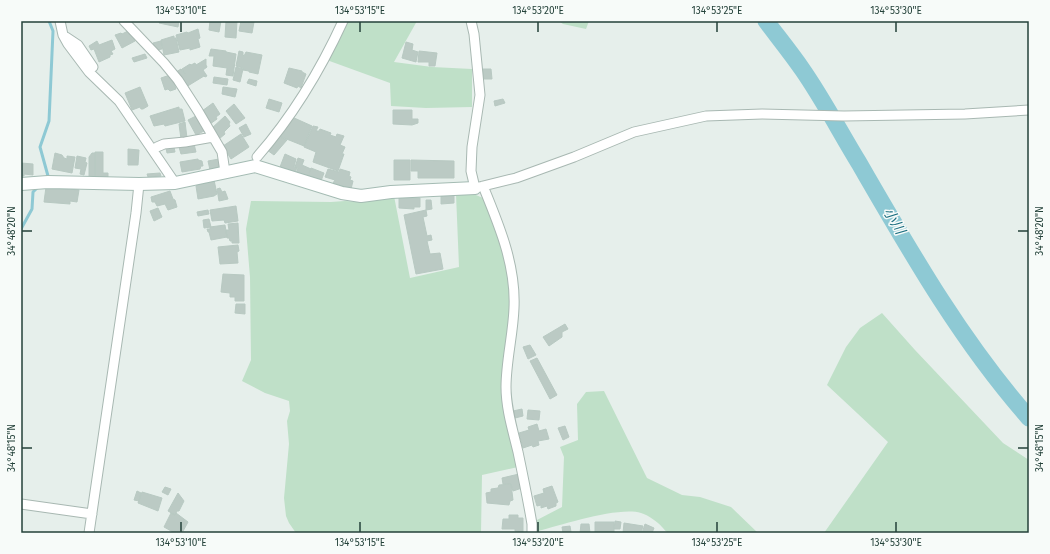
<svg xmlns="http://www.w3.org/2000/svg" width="1050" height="554" viewBox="0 0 1050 554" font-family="'Fira Sans','Noto Sans JP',sans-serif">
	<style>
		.green { fill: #bfe0c8 }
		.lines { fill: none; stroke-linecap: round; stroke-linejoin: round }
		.stream { stroke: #8ec9d4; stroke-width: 3 }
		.river { stroke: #8ec9d4; stroke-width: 17 }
		.building { fill: #bbcac4; stroke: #b8c9c2 }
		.street-casing { stroke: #a8b8b2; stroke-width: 11 }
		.secondary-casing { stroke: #a4bbb3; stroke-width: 14 }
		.street { stroke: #fff; stroke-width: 9 }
		.secondary { stroke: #fff; stroke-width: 12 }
		.ticks { fill: none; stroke: #24423a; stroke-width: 1.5 }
		.labels { text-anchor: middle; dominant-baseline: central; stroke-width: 3; stroke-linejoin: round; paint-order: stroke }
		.water-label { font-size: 14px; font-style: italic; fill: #1c6f80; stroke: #f7fbf9 }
		.neatline { fill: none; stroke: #24423a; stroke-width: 1.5 }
		.ticks-label { font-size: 10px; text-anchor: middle; fill: #24423a }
	</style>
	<rect width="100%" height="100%" fill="#e6efeb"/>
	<path class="green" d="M344 21H417L394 62 432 67 472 69V107L426 108 391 106 390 83 324 59Z
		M559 21H589L586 29 563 24Z
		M456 194 476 195 485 199 493 218 507 268 511 300 506 361 518 467 482 475 481 533H296L289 523 286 516 284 498 289 444 287 421 290 411 289 401 265 393 242 381 251 360 250 277 246 229 251 201 331 202 345 201 360 202 394 196 410 278 459 267Z
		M882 313 915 350 1003 443 1029 460V533H824L888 442 827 385 846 347 860 328Z
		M604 391 647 478 682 495 700 497 731 507 758 533H669C665 531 665 530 662 527 658 522 648 515 641 513 619 506 562 525 538 531L537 520 562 507 564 457 560 447 578 440 577 404 586 392Z"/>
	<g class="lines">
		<path class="stream" d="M45 179 48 176 40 147 49 121 53 31 49 21
			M21 229 32 209 33 192 39 186"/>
		<path class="river" d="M766 21C778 37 791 53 802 69 823 99 840 132 859 163 910 251 961 341 1029 418"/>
	</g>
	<path class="building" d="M160 21H179L178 27 159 23Z
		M210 21H221L219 32 209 30Z
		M226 21H237L236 38 225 37Z
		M241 21 254 22 252 33 239 31Z
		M198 29 200 38 198 39 200 47 190 50V48L180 50 176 35 187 32 188 33Z
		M130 30 135 41 122 48 115 35 121 33 122 34Z
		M174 36V38H176L179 52 164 55 161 40Z
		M112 40 115 49 111 51 113 54 110 55V57L99 62 94 49 91 50 89 46 97 41 99 45Z
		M161 41 162 49 157 50 154 47 153 43Z
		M406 42 413 44 412 50 418 52 416 62 402 58Z
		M211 49 226 51V52L236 54 233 76 226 75 227 68 213 66 214 56H209Z
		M239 51 243 52V55L244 56 246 52 262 55 258 74 249 72V71L243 70V68L236 66Z
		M419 51 437 53 435 66H429V62H418Z
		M145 54 147 58 134 62 132 58Z
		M206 59V65L207 67 203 70 207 76 205 77 204 76 186 87 176 72 181 69 185 74 182 69 190 64 191 65 195 63 196 65Z
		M236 67 243 69 240 82 233 80Z
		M289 68 302 71V72L306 74 301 88 298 86 297 88 284 83Z
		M483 69H491L492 79H483Z
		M170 75 172 77 176 89 170 91 168 89 165 90 161 78Z
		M214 77 228 79 227 85 213 83Z
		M249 79 257 81 256 86 247 83Z
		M140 87 148 106 143 109H141L140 107 132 110 125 93Z
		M223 87 237 89 235 97 222 94Z
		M269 99 282 103 279 112 266 108Z
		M503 99 505 103 495 106 494 101Z
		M213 103 220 114 216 117 217 119 210 124 202 111Z
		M234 104 245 118 236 124 226 111Z
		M179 107V109H182L185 121 165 126 164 124 154 126 150 116Z
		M393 110H412V119H418V123L412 125 393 124Z
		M196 116 204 131 196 135 188 120Z
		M225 116 230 122 229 124 230 126 224 132 225 134 219 139 211 129Z
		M292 117 312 126 304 146 279 136Z
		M185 122 187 138 181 139 179 124Z
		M246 124 251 134 244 137 239 128Z
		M313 126 318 127 316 131H319L320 129 331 133 330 135 336 137 337 134 344 136 340 145 345 147 342 154H344L338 171 313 162 316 152 304 147Z
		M241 134 249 147 231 159 223 146Z
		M278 136 287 140 274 155 267 150Z
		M194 144 196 152 181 154 179 147Z
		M174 147 175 152 167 153 166 148Z
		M128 149 139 150 138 165H128Z
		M95 152H103V173H108V177H95Z
		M55 153 62 155 64 158 67 159V156L75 157 72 173 52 169Z
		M92 153H95V177H89V157Z
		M285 154 296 159 294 167 297 168 295 172 280 167Z
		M77 156 86 158 85 162 87 163 84 175 80 174 81 169 75 168Z
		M298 158 304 160 302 165 311 169 307 177 296 173 298 168 295 167Z
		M198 159V160L202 161 203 166H201L200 169 182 172 180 162Z
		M219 159 221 167 210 170 208 161Z
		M394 160H410V180H394Z
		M411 160 454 161V178H418V171H411Z
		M21 163 33 164V175L24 174V176H21Z
		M311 168 324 173 321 181 308 177Z
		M328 169 339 172 340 169 350 172 349 176 351 177 350 180 353 181 351 189 333 183 335 180 325 177Z
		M160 173 161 176 148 177 147 174Z
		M214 180 217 194 214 196 198 199 196 186 202 182Z
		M46 187 79 190 77 202 70 201V204L44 202Z
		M220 188 222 192 225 191 228 199 219 201 217 189Z
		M170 191 173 199 175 200 177 207 168 210 165 204 157 206 155 202H152L151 197Z
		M454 195V203L441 204V196Z
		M399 198H420V207H414V209L399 208Z
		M426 200H431L432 209 426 210Z
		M236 206 238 221 225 223 224 220 212 221 210 210Z
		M158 208 162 217 154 221 150 211Z
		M208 210 209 214 198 216 197 212Z
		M426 210 427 216 423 217 427 236 431 235 432 240 427 241 430 254 440 253 443 269 416 274 404 215Z
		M209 219 211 227 204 228 203 220Z
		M238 223 239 243H232V241H230L229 238H227L226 230H229L228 224Z
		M225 225 227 237 211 240 209 232H208L207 229H210V227Z
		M238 245 239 251 237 252 238 263 220 264 218 247Z
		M223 274 244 275V301H235V297H230V293L221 292Z
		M236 304H245V314L235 313Z
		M565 324 568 329 562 332V337L549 346 543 337Z
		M530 345 536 355 528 359 523 347Z
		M537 358 557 395 550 399 530 361Z
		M522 409 523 416 515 418 513 411Z
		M528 410 540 411 539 420 527 419Z
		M537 424 539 431 546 429 549 439 538 441 539 445 533 447 532 445 523 448 519 433 529 430 528 427Z
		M565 426 569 437 563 440 558 428Z
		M519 474 522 488 513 491 511 484H503L502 478Z
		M511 484 513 500 510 501 509 505 487 503 486 493 491 492V489L498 488 499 485Z
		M552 486 558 502 556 503V506L548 509 547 506 541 508V505L537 506 534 496 544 493 543 489Z
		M165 487 171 489 168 495 162 492Z
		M137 491 141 493 139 501 134 500Z
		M142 492 162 498 158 511 138 503Z
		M178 493 184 501 179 511H177L175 515 168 511Z
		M171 513 175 515 176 513 188 522 182 533H173V532L164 527Z
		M509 515H518V518H523V532L515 531V529H502L503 519H509Z
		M615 521 621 522 620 529H614Z
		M595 522H614V533H595Z
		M624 523 643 526 641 533H623Z
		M581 524H589L590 533H580Z
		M645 524 654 528 652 533H642Z
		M570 526 571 532 563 533 562 527Z"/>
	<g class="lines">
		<defs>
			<path id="street" d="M60 21 63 35 68 44 89 72 119 101 175 183
				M124 21 164 63 178 80 198 111 222 152 225 172
				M471 21 474 34 480 95 472 147 471 171 475 188 516 178 574 157 634 132 706 116 762 114 844 116 965 114 1029 110
				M66 37 78 45 93 67
				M157 147 164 144 185 142 213 137
				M257 157C292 117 321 69 343 21
				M483 186C499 225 516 265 514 308 513 335 506 361 506 387 506 409 513 431 518 452 523 476 528 500 532 524V533
				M21 504 92 514
				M89 533 136 213 139 184"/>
			<path id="secondary" d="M21 184 48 182 139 184 175 183 255 166 342 193 361 196 391 192 475 188"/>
		</defs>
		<use href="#street" class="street-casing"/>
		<use href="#secondary" class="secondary-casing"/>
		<use href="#street" class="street"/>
		<use href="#secondary" class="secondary"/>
	</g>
	<path class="ticks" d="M181 22V32M360 22V32M538 22V32M717 22V32M896 22V32M22 231H32M1018 231H1028M22 448H32M1018 448H1028M181 522V532M360 522V532M538 522V532M717 522V532M896 522V532"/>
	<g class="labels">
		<g class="water-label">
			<text transform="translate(894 221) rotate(59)">小川</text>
		</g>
	</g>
	<rect width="1050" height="554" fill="none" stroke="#f7fbf9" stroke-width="44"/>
	<rect x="22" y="22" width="1006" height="510" class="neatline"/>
	<g class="ticks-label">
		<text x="181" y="14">134°53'10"E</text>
		<text x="360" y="14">134°53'15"E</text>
		<text x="538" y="14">134°53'20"E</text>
		<text x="717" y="14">134°53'25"E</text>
		<text x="896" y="14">134°53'30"E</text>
		<text transform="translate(11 231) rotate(-90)" y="4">34°48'20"N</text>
		<text transform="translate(1039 231) rotate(-90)" y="4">34°48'20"N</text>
		<text transform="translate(11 448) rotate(-90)" y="4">34°48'15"N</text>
		<text transform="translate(1039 448) rotate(-90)" y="4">34°48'15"N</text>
		<text x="181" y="546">134°53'10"E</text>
		<text x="360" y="546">134°53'15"E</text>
		<text x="538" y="546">134°53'20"E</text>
		<text x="717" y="546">134°53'25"E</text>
		<text x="896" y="546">134°53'30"E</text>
	</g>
</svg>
